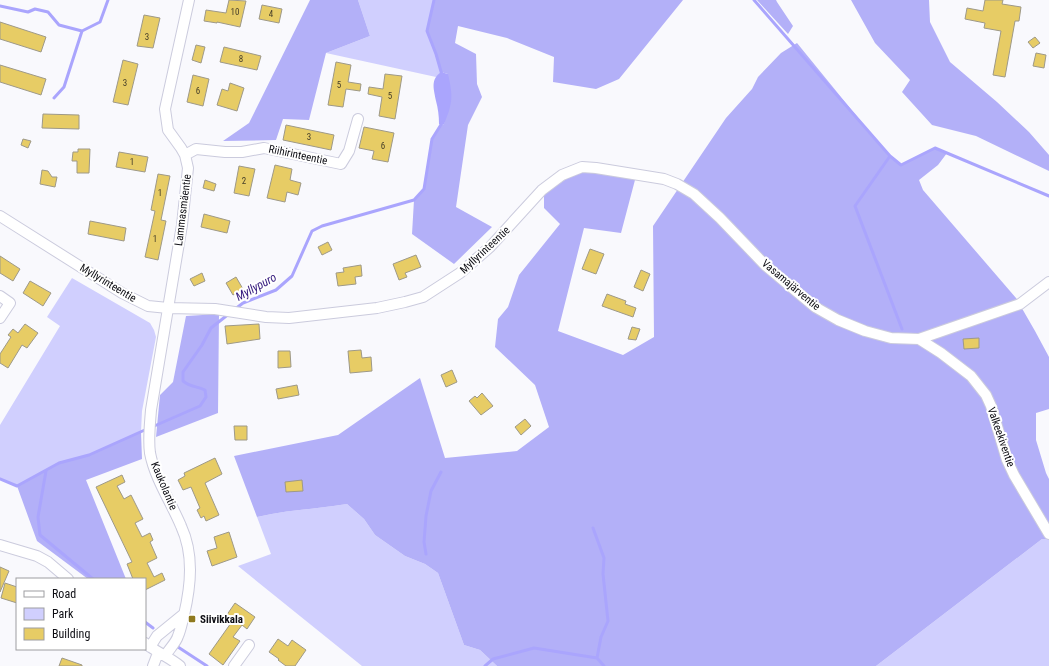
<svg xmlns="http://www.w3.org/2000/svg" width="1049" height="666" viewBox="0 0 1049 666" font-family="'Roboto Condensed',sans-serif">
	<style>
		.green { fill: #d0cffe }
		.forest { fill: #b3b0f8 }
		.water { fill: #aaa5fd }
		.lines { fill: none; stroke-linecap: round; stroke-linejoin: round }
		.stream { stroke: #aaa5fd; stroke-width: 3 }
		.building { fill: #e7cc65; stroke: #9e9988 }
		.minor-casing { stroke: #cbcbdd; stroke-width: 12 }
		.minor { stroke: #fff; stroke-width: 10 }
		.poi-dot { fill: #8f791f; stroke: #fff; stroke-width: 1.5 }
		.labels { text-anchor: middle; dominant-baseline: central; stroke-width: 4; stroke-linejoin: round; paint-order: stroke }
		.number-label { font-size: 9px; fill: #443d28 }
		.street-label { font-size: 11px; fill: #0d0d13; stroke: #fff }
		.poi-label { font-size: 11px; font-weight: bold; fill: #0d0d13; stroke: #fff; text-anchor: start }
		.water-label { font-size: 12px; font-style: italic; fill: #31167b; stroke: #fff }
	</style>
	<rect width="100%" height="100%" fill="#f9f9fd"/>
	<path class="green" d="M358 0H434C429 23 435 49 441 72L436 77 326 53 370 36Z
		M72 278 150 323 154 330 156 337 142 411 141 432 89 455 59 463 17 486 0 479V425L60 326 47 317Z
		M347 504 364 519 375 535 405 556 425 564 438 573 464 645 480 650 497 666H362L238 566 271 554 257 517C286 510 317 509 347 504Z
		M1042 539H1049V666H876Z"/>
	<path class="forest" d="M310 0H358L370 36 326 53 309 120 283 119 276 140 223 141 249 123Z
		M434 0H683L619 79 596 89 553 82 554 57 507 38 458 26 455 43 476 54 477 84 482 97 468 125 456 207 492 227 454 264 412 234 414 200 424 189 432 139 441 125 444 124 448 74 441 72 427 31Z
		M757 0H776L777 2 793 26 788 34Z
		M851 0H929L930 22 950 62 997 102 1029 132 1049 155V171L976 136 932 125 902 92 910 80 875 43Z
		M797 43 889 156 901 165 935 148 947 153 938 165 919 180 923 190 1016 298 1035 331 1049 357V409L1036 413V440L1046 473 1049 479V539H1042L876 666H497L480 650 464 645 438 573 425 564 405 556 375 535 364 519 347 504C317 509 286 510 257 517L234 456 338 435 420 378 445 458 517 451 549 427 535 385 495 347 498 319 508 307 519 275 560 224 544 208V195C555 187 565 178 579 173 594 168 619 176 635 180L621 233 584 228 558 331 623 355 654 337 653 226 726 118 752 89 758 77 781 53Z
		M219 314 218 413 156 437 160 395 173 382 186 316Z
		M141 432 142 459 86 480 126 579H88L37 541 17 486 59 463 89 455Z"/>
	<path class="water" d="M441 72 448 74C453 96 453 103 444 124L441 125 439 124C439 116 438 108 436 101 434 89 430 80 441 72Z"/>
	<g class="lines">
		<path class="stream" d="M434 0 427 31 436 54 442 75
			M754 0 890 156 901 165 935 148 1049 196
			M0 6 28 12 35 9 48 12 59 25 82 31 100 22 108 0
			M54 98 64 87 82 31
			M890 156 855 206 902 329
			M234 310 243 303 276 290 292 276 312 231 322 226 414 200 424 189 432 139 442 123
			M152 427 200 406 206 397 205 390C196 386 190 387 183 381V372L202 345 211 328 230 313
			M46 471 38 517 40 535 93 579
			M0 479 17 486 59 463 89 455 147 429
			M593 528 604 558 603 574 608 621 601 637 597 658
			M426 554 424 542 426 516 431 491 441 472
			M145 622 153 628
			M178 647 207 666
			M485 666 493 659 534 648 597 658 604 666"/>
	</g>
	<path class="building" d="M229 0 246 1 240 27 217 22V23L204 21 206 10 226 13Z
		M985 0H1003L1002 4 1021 7 1019 21H1015L1005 77 993 75 1001 31 984 28 985 23 965 19 967 8 983 11Z
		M262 5 282 9 279 23 259 19Z
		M144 15 160 18 153 48 137 46Z
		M0 22 46 37 41 52 0 39Z
		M1035 37 1040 43 1033 48 1028 42Z
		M196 45 205 47 201 63 192 60Z
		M224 47 261 56 257 70 220 62Z
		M1036 53 1046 55 1044 68 1033 66Z
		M123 60 138 64 128 105 113 102Z
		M336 62 351 65 348 82 361 84 360 91 346 89 343 107 328 105Z
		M0 65 46 79 41 95 0 82Z
		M385 74 402 76 395 119 379 116 382 97 368 94 369 87 383 89Z
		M193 75 209 79 203 106 187 102Z
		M230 83 244 88 237 111 217 105 222 89 228 91Z
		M43 114 79 115V129L42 128Z
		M286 125 334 135 331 150 283 140Z
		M364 127 394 133 388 162 372 159 374 151 359 148Z
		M23 139 31 141 28 148 21 145Z
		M78 149H90L89 173H77V161H72L73 152H78Z
		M119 152 148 157 145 172 116 167Z
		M275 165 292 169 290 180 301 183 298 195 287 192 285 202 267 198Z
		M239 166 255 169 249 196 234 193Z
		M42 170 48 171 52 177H57L55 187 40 184Z
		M158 174 170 176 161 220 166 221 158 260 145 257 155 211 151 210Z
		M205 180 216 184 214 191 203 188Z
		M204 214 230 221 227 233 201 227Z
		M90 221 126 228 124 241 88 234Z
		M328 242 332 250 322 255 318 247Z
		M590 249 604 254 596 274 582 269Z
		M416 255 421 267 405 273 407 277 399 280 393 264Z
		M0 256 20 269 13 281 0 273Z
		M361 265 362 276 355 277 356 284 338 286 336 273 344 272 343 268Z
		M641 270 650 274 643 291 634 287Z
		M202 273 205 281 194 286 190 279Z
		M236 277 243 289 233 295 226 283Z
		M30 281 51 293 43 306 23 293Z
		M607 294 626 301 625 304 636 308 633 317 602 306Z
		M25 324 38 333 27 348 22 345 8 368 0 363V354L11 337 8 335 13 329 18 333Z
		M259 324 260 339 227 344 225 326Z
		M632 327 640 329 636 340 628 339Z
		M979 338V348L964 349 963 339Z
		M361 350 362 358 371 357 372 371 350 373 348 351Z
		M278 351H290L291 367 278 368Z
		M452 370 457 382 446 387 441 375Z
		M297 385 299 395 278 399 276 389Z
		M482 393 493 406 481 415 469 401 475 396 477 398Z
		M525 419 531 426 521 435 515 427Z
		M234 426H247V440H235Z
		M215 458 222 474 205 483 219 515 206 521 204 516 201 518 197 510 200 508 191 487 183 490 178 480 185 476 184 473Z
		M122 475 125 482 117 486 124 499 131 495 143 519 135 523 142 537 150 533 153 540 150 542 157 558 147 563 154 577 162 573 165 580 145 590V579H133L127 564 132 562 96 487Z
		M302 480 303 491 286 492 285 482Z
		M229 532 237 557 212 566 207 551 217 548 214 537Z
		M0 567 9 571 0 592Z
		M5 583 17 587V603L1 598Z
		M235 603 255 617 247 629 242 625 233 637 240 641 223 665 209 654 231 623 224 619Z
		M278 639 288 646 292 640 306 650 295 666H286L278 660 279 659 269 652Z
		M62 658 82 665V666H59Z"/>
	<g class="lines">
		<defs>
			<path id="minor" d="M185 155 196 149 225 152H242L264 148 341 164 349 151 358 119
				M0 216 122 293 148 306 168 308 215 309 266 317 289 318 377 308 405 302 423 297 460 273 490 247 542 190 562 175 582 167 596 168 664 179 677 184 694 194 720 218 766 266 815 307 838 320 865 331 891 338 919 339 1020 304 1049 282
				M0 296 10 303 0 318
				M919 339 941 353 971 376 986 395 991 406 1007 460 1014 475 1049 534
				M0 545 37 556 48 562 68 579
				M145 643C156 652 169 657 180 666
				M150 647 157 636 184 614
				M165 656C169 649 176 643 178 636 181 629 182 622 184 615 191 585 194 554 181 526 171 502 155 479 150 453 148 439 150 424 151 410L182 225 188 168 185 155 181 148 168 130 165 109 189 0
				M153 666 158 653
				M234 666 249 645"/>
		</defs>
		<use href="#minor" class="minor-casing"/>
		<use href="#minor" class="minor"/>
	</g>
	<rect class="poi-dot" x="188" y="615" width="8" height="8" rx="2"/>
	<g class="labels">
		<g class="number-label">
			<text x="235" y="12">10</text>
			<text x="271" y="14">4</text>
			<text x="147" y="37">3</text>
			<text x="241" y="59">8</text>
			<text x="125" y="83">3</text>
			<text x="339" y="85">5</text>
			<text x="198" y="91">6</text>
			<text x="390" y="96">5</text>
			<text x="309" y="137">3</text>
			<text x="383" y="146">6</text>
			<text x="132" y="162">1</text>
			<text x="244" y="181">2</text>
			<text x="160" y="193">1</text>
			<text x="155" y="239">1</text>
		</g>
		<g class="street-label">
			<text transform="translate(298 155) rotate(12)">Riihirinteentie</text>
			<text transform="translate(183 210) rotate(-83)">Lammasmäentie</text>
			<text transform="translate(485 250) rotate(-43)">Myllyrinteentie</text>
			<text transform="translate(108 283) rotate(31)">Myllyrinteentie</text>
			<text transform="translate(791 285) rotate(40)">Vasamajärventie</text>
			<text transform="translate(1001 437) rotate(71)">Valkeekiventie</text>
			<text transform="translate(164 486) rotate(67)">Kaukolantie</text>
		</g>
		<g class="poi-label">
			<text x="200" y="619">Siivikkala</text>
		</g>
		<g class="water-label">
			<text transform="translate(256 287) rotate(-29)">Myllypuro</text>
		</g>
	</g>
	<rect x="16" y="578" width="130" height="72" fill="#ffffff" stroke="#9e9ea1"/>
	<rect x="24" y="591" width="20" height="6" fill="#ffffff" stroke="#9e9ea1"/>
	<text x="52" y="598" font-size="12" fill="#0d0d13">Road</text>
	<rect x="24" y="608" width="20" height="12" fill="#d0cffe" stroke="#9e9ea1"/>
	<text x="52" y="618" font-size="12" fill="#0d0d13">Park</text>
	<rect x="24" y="628" width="20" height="12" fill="#e7cc65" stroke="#9e9ea1"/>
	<text x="52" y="638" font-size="12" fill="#0d0d13">Building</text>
</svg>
